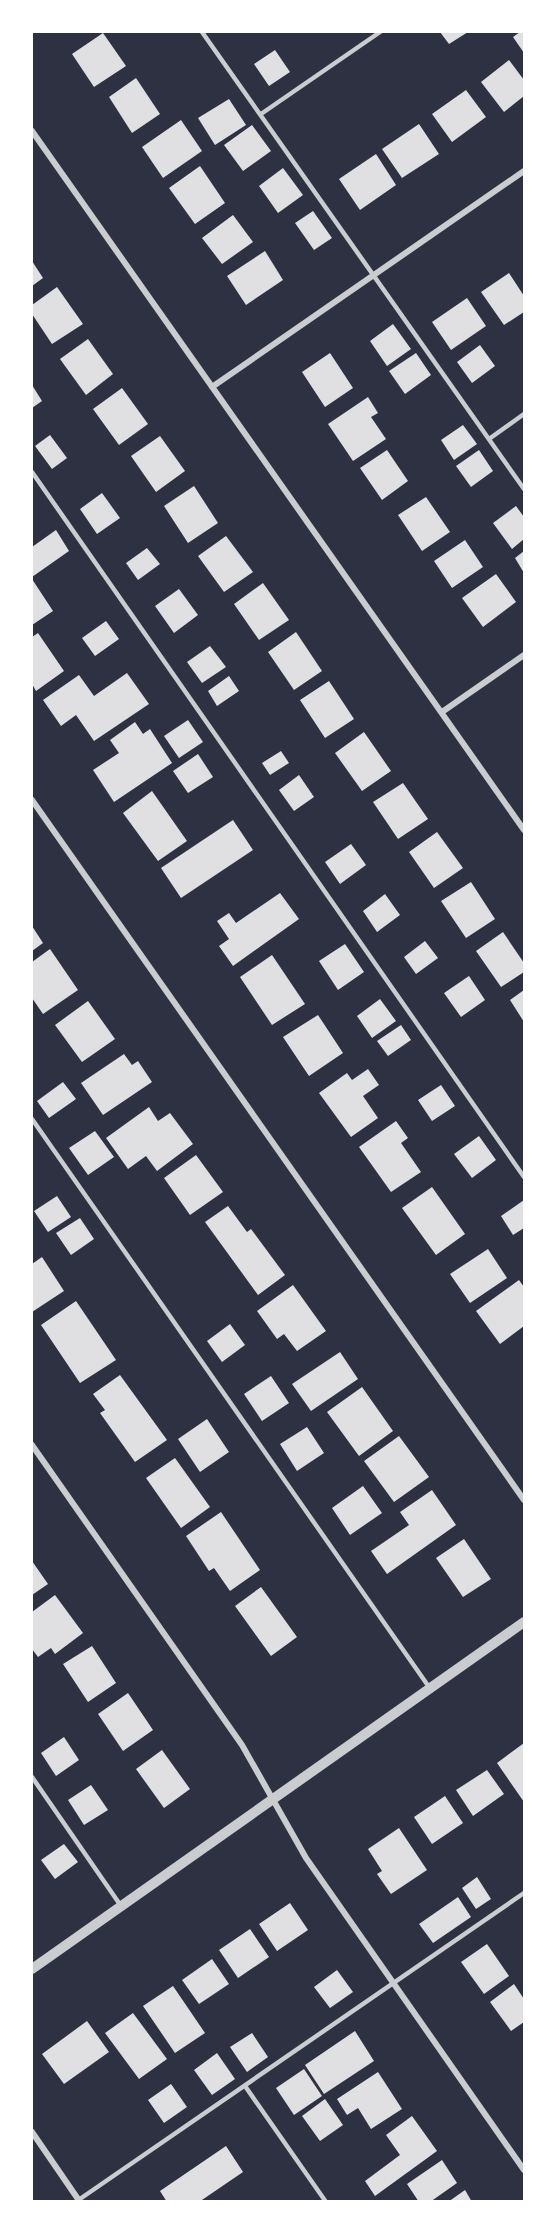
<svg xmlns="http://www.w3.org/2000/svg" width="556" height="2233" viewBox="0 0 556 2233" font-family="Cabin,sans-serif">
	<style>
		.building { fill: #e0e0e3 }
		.lines { fill: none; stroke-linecap: round; stroke-linejoin: round }
		.service { stroke: #caccd0; stroke-width: 4.5 }
		.minor { stroke: #caccd0; stroke-width: 6 }
		.tertiary { stroke: #caccd0; stroke-width: 10 }
	</style>
	<rect width="100%" height="100%" fill="#2d3142"/>
	<path class="building" d="M440 32H468L449 44Z
		M520 32H524V53L513 37Z
		M103 33 126 66 94 87 72 54Z
		M275 50 290 72 269 86 254 64Z
		M509 60 524 80V96L504 112 481 82Z
		M136 78 160 114 132 133 109 97Z
		M466 90 486 117 452 142 432 114Z
		M229 99 246 125 215 145 198 118Z
		M181 120 202 151 163 178 142 147Z
		M419 124 439 154 402 178 382 149Z
		M252 125 271 151 243 171 224 145Z
		M376 154 396 185 360 210 339 179Z
		M200 166 225 203 195 224 169 188Z
		M283 168 303 195 278 213 259 186Z
		M313 211 332 238 314 250 295 223Z
		M233 215 253 242 222 264 202 238Z
		M265 251 283 280 246 305 227 276Z
		M32 261 43 278 32 286Z
		M509 273 524 296V312L504 325 481 292Z
		M57 287 83 324 52 344 32 314V305Z
		M467 298 486 326 451 350 432 322Z
		M393 324 411 349 387 366 370 341Z
		M88 339 113 374 86 395 60 359Z
		M480 345 495 366 472 383 457 362Z
		M330 353 353 388 325 407 302 372Z
		M416 353 431 375 405 394 389 371Z
		M32 385 42 401 32 408Z
		M122 388 148 424 119 445 93 409Z
		M368 397 378 413 371 417 386 439 353 461 328 424Z
		M463 425 477 444 454 460 441 440Z
		M50 435 67 458 52 469 35 446Z
		M160 436 185 471 156 492 131 456Z
		M387 450 408 481 382 500 360 468Z
		M479 450 493 471 471 487 456 466Z
		M194 486 218 523 188 543 164 506Z
		M102 493 120 518 97 534 80 509Z
		M426 497 450 532 422 551 398 515Z
		M516 506 524 517V539L512 549 493 523Z
		M56 530 69 551 32 577V547Z
		M226 536 253 572 224 592 198 556Z
		M465 540 483 567 452 588 434 561Z
		M147 548 160 564 138 580 126 563Z
		M524 551V573L515 558Z
		M496 574 516 602 483 627 462 598Z
		M32 579 53 611 32 625Z
		M263 583 289 620 259 640 234 604Z
		M179 589 198 615 174 633 155 606Z
		M106 621 119 639 95 656 82 638Z
		M296 632 322 671 294 690 268 652Z
		M38 633 64 671 36 691 32 684V637Z
		M210 646 226 667 202 683 187 662Z
		M127 673 149 704 94 741 76 715 61 726 43 700 79 675 94 696Z
		M229 676 239 691 217 706 208 691Z
		M329 681 354 719 325 738 300 700Z
		M188 720 203 742 179 758 164 736Z
		M135 722 143 734 150 729 172 763 114 802 93 770 119 753 110 740Z
		M364 732 391 771 362 791 335 753Z
		M281 751 289 763 270 775 262 763Z
		M198 754 213 777 188 793 173 771Z
		M299 775 314 797 294 811 279 790Z
		M403 783 428 819 398 839 373 802Z
		M152 791 187 841 158 861 123 813Z
		M233 820 253 850 181 898 161 868Z
		M437 832 463 868 434 888 409 852Z
		M351 844 366 865 340 884 325 862Z
		M471 882 495 919 466 938 441 901Z
		M280 893 299 919 233 966 219 946 229 939 217 921 229 913 236 923Z
		M385 894 400 915 377 932 363 911Z
		M32 926 43 943 32 951Z
		M503 932 524 963V972L501 987 476 951Z
		M425 941 438 958 416 974 404 957Z
		M345 944 364 972 338 990 319 961Z
		M50 949 78 990 43 1014 32 998V962Z
		M272 955 305 1004 272 1025 240 977Z
		M469 976 485 1000 461 1017 444 993Z
		M524 990V1022L510 1000Z
		M380 999 396 1021 372 1038 357 1016Z
		M88 1001 115 1039 82 1062 55 1025Z
		M318 1015 343 1053 309 1076 283 1037Z
		M401 1025 411 1040 388 1056 377 1041Z
		M124 1054 132 1065 138 1061 152 1082 103 1115 81 1083Z
		M368 1069 379 1085 363 1096 378 1118 351 1137 319 1093 347 1073 352 1080Z
		M63 1082 76 1099 49 1118 37 1101Z
		M441 1085 455 1106 432 1121 418 1100Z
		M149 1107 158 1121 170 1113 193 1144 157 1171 146 1156 128 1169 106 1138Z
		M396 1121 408 1138 401 1143 421 1172 391 1192 359 1147Z
		M95 1131 114 1157 88 1175 69 1148Z
		M479 1136 496 1160 472 1178 454 1154Z
		M196 1155 223 1192 190 1215 164 1178Z
		M432 1187 465 1234 436 1255 402 1208Z
		M57 1196 71 1217 48 1232 34 1211Z
		M524 1200V1228L513 1235 501 1216Z
		M228 1206 247 1232 251 1229 285 1275 258 1295 205 1222Z
		M80 1218 94 1239 71 1255 56 1233Z
		M488 1249 507 1278 470 1303 450 1274Z
		M42 1257 64 1291 32 1312V1264Z
		M519 1280 524 1287V1326L500 1344 476 1311Z
		M293 1285 326 1331 297 1351 284 1334 277 1339 257 1311Z
		M76 1301 116 1360 80 1383 41 1325Z
		M230 1324 245 1345 222 1362 207 1341Z
		M340 1352 358 1379 311 1411 292 1384Z
		M120 1375 167 1440 135 1462 100 1413 105 1410 93 1394Z
		M271 1376 289 1403 262 1421 244 1394Z
		M362 1387 393 1431 359 1456 327 1412Z
		M207 1419 229 1452 200 1472 178 1439Z
		M307 1427 324 1453 297 1471 280 1444Z
		M399 1436 429 1477 394 1502 364 1461Z
		M175 1458 210 1507 181 1528 146 1478Z
		M363 1486 382 1513 350 1535 332 1508Z
		M432 1490 456 1525 387 1574 371 1551 409 1525 400 1512Z
		M221 1512 260 1570 230 1591 214 1568 209 1571 186 1536Z
		M464 1539 491 1579 463 1597 436 1558Z
		M32 1561 48 1584 32 1595Z
		M261 1587 297 1637 271 1656 235 1606Z
		M55 1595 83 1633 55 1654 51 1648 38 1657 32 1649V1612Z
		M92 1646 116 1683 88 1702 63 1664Z
		M128 1693 153 1730 123 1751 98 1714Z
		M64 1737 79 1760 56 1776 41 1753Z
		M524 1743V1802L497 1763Z
		M162 1750 190 1789 164 1808 136 1769Z
		M487 1770 504 1794 473 1816 456 1790Z
		M91 1785 108 1810 84 1825 68 1800Z
		M445 1796 463 1823 432 1844 414 1817Z
		M399 1828 427 1870 391 1894 377 1874 382 1871 368 1849Z
		M64 1844 78 1862 55 1879 41 1860Z
		M477 1877 491 1899 476 1909 462 1888Z
		M458 1897 471 1917 433 1943 419 1924Z
		M290 1903 308 1930 277 1951 259 1924Z
		M250 1929 269 1957 238 1978 219 1950Z
		M487 1944 509 1976 484 1994 461 1962Z
		M212 1959 229 1984 199 2004 182 1980Z
		M337 1970 353 1992 330 2008 314 1987Z
		M514 1984 524 1999V2022L511 2031 490 2002Z
		M173 1986 205 2033 175 2053 143 2006Z
		M133 2013 167 2059 139 2079 105 2033Z
		M87 2021 109 2052 64 2084 42 2054Z
		M355 2031 374 2061 324 2094 305 2065Z
		M252 2033 268 2057 247 2072 230 2047Z
		M217 2053 235 2079 212 2095 194 2070Z
		M304 2069 322 2096 294 2115 276 2088Z
		M378 2072 402 2109 371 2129 358 2108 347 2115 337 2099Z
		M171 2084 187 2107 164 2123 148 2100Z
		M325 2099 343 2125 320 2141 302 2116Z
		M412 2116 437 2151 375 2196 365 2181 400 2155 386 2135Z
		M226 2146 243 2172 199 2202H167L160 2191Z
		M442 2160 457 2183 430 2202H419L407 2184Z
		M465 2190 472 2202H448Z"/>
	<g class="lines">
		<path class="service" d="M202 32 524 489
			M261 114 380 32
			M489 439 524 414
			M32 472 524 1177
			M32 1119 429 1687
			M32 1777 121 1906
			M245 2086 326 2202
			M77 2201 524 1893"/>
		<path class="minor" d="M32 131 524 830
			M212 387 524 171
			M442 712 524 655
			M32 800 524 1500
			M32 1445 242 1745 306 1858 524 2170
			M32 2132 80 2202"/>
		<path class="tertiary" d="M32 1969 524 1622"/>
	</g>
	<rect width="556" height="2233" fill="none" stroke="#ffffff" stroke-width="66"/>
</svg>
